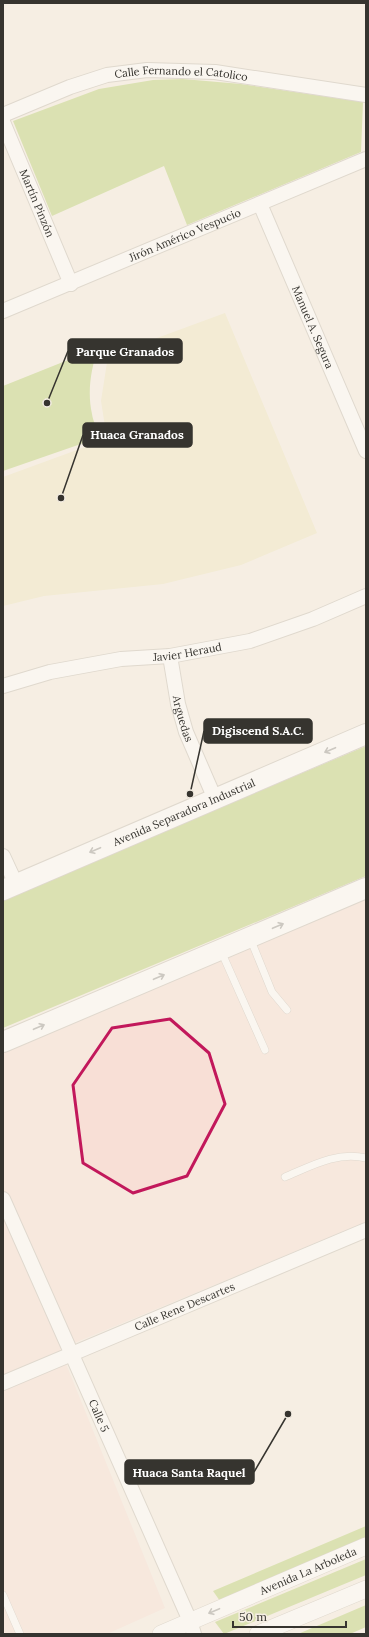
<svg xmlns="http://www.w3.org/2000/svg" width="369" height="1637" viewBox="0 0 369 1637" font-family="Lora,serif">
	<style>
		.industrial { fill: #f8dfd6 }
		.green { fill: #bad176 }
		.sand { fill: #efe6c0 }
		.lines { fill: none; stroke-linecap: round; stroke-linejoin: round }
		.service-casing { stroke: #c5beb3; stroke-width: 8 }
		.minor-casing { stroke: #c5beb3; stroke-width: 16 }
		.tertiary-casing { stroke: #c5beb3; stroke-width: 18 }
		.secondary-casing { stroke: #c5beb3; stroke-width: 22 }
		.service { stroke: #fff; stroke-width: 7 }
		.minor { stroke: #fff; stroke-width: 14 }
		.tertiary { stroke: #fff; stroke-width: 17 }
		.secondary { stroke: #fff; stroke-width: 20 }
		.oneway { stroke: #9a9a97 }
		.marked { fill: none; stroke: #c2185b; stroke-width: 3; stroke-linejoin: round }
		.labels { text-anchor: middle; dominant-baseline: central; stroke-width: 4; stroke-linejoin: round; paint-order: stroke }
		.street-label { font-size: 11px; fill: #36342f; stroke: #f5eee3 }
		.leader { fill: none; stroke: #36342f; stroke-width: 1.5 }
		.callout-dot { fill: #36342f; stroke: #f5eee3; stroke-width: 1.5 }
		.callout { fill: #36342f; stroke: #36342f; stroke-width: 1.5 }
		.callout-label { font-size: 12px; text-anchor: middle; font-weight: bold; fill: #fff }
	</style>
	<rect width="100%" height="100%" fill="#f5eee3"/>
	<path class="industrial" d="M366 899V1222L60 1349 165 1608 107 1634H3V1052Z"/>
	<path class="green" d="M183 79 241 84 363 102 361 152 187 225 164 166 52 216 13 121 99 89 153 80Z
		M98 348C91 369 87 392 92 414 93 422 98 430 101 437L3 471V386Z
		M366 746V876L3 1028V899Z
		M366 1526V1538L220 1601 213 1591Z
		M366 1559V1575L224 1634 215 1622Z
		M366 1605V1627L350 1634H298Z"/>
	<path class="sand" d="M225 313 317 533 241 565 163 584 44 596 3 606V477L107 439 101 401 108 356Z"/>
	<g class="lines">
		<defs>
			<path id="service" d="M250 938 272 992 287 1010
				M221 951 265 1050
				M285 1177C311 1166 337 1151 366 1158
				M3 1595 20 1634"/>
			<g id="minor">
				<path id="s1" d="M3 115 70 87 107 75 147 70 215 72 366 95"/>
				<path id="s2" d="M3 122 71 284"/>
				<path id="s3" d="M260 204 366 451"/>
				<path id="s4" d="M3 311 366 159"/>
				<path id="s5" d="M170 656 178 704 186 732 215 799"/>
				<path id="s6" d="M3 686 50 672 121 659 170 656 250 641 313 619 366 596"/>
				<path d="M3 856 16 884"/>
				<path id="s7" d="M3 1199 190 1621 194 1634"/>
				<path id="s8" d="M3 1383 366 1230"/>
			</g>
			<g id="tertiary">
				<path id="s9" d="M161 1634 366 1546"/>
				<path d="M258 1634 366 1589"/>
			</g>
			<g id="secondary">
				<path id="s10" d="M3 890 366 734"/>
				<path d="M3 1042 366 888"/>
			</g>
		</defs>
		<use href="#service" class="service-casing"/>
		<use href="#minor" class="minor-casing"/>
		<use href="#tertiary" class="tertiary-casing"/>
		<use href="#secondary" class="secondary-casing"/>
		<use href="#service" class="service"/>
		<use href="#minor" class="minor"/>
		<use href="#tertiary" class="tertiary"/>
		<use href="#secondary" class="secondary"/>
	</g>
	<defs><path id="oneway-shaft" d="M-6 0H5M1.5-3L5.5 0L1.5 3" fill="none" stroke-width="1.6" stroke-linecap="round" stroke-linejoin="round"/></defs>
	<g class="oneway">
		<use href="#oneway-shaft" transform="translate(330 750) rotate(157)"/>
		<use href="#oneway-shaft" transform="translate(95 850) rotate(157)"/>
		<use href="#oneway-shaft" transform="translate(278 926) rotate(-23)"/>
		<use href="#oneway-shaft" transform="translate(159 977) rotate(-23)"/>
		<use href="#oneway-shaft" transform="translate(39 1027) rotate(-23)"/>
		<use href="#oneway-shaft" transform="translate(214 1611) rotate(157)"/>
	</g>
	<path d="M0 0H369V1637H0ZM170 1019 209 1053 225 1104 187 1176 133 1193 83 1163 73 1085 112 1028Z" fill="#f5eee3" fill-opacity=".55" fill-rule="evenodd"/>
	<path class="marked" d="M170 1019 209 1053 225 1104 187 1176 133 1193 83 1163 73 1085 112 1028Z"/>
	<g class="labels">
		<g class="street-label">
			<text stroke="none"><textPath href="#s1" startOffset="186">Calle Fernando el Catolico</textPath></text>
			<text stroke="none"><textPath href="#s2" startOffset="88">Martín Pinzón</textPath></text>
			<text stroke="none"><textPath href="#s4" startOffset="197">Jirón Américo Vespucio</textPath></text>
			<text stroke="none"><textPath href="#s3" startOffset="134">Manuel A. Segura</textPath></text>
			<text stroke="none"><textPath href="#s6" startOffset="188">Javier Heraud</textPath></text>
			<text stroke="none"><textPath href="#s5" startOffset="64">Arguedas</textPath></text>
			<text stroke="none"><textPath href="#s10" startOffset="197">Avenida Separadora Industrial</textPath></text>
			<text stroke="none"><textPath href="#s8" startOffset="197">Calle Rene Descartes</textPath></text>
			<text stroke="none"><textPath href="#s7" startOffset="237">Calle 5</textPath></text>
			<text stroke="none"><textPath href="#s9" startOffset="160">Avenida La Arboleda</textPath></text>
		</g>
	</g>
	<path class="leader" d="M47 403L68 351M61 498L83 435M190 794L204 731M288 1414L254 1472"/>
	<g class="callout-dot">
		<circle cx="47" cy="403" r="4"/>
		<circle cx="61" cy="498" r="4"/>
		<circle cx="190" cy="794" r="4"/>
		<circle cx="288" cy="1414" r="4"/>
	</g>
	<g class="callout">
		<rect x="68" y="339" width="114" height="24" rx="4"/>
		<rect x="83" y="423" width="109" height="24" rx="4"/>
		<rect x="204" y="719" width="108" height="24" rx="4"/>
		<rect x="125" y="1460" width="129" height="24" rx="4"/>
	</g>
	<g class="callout-label">
		<text x="125" y="356">Parque Granados</text>
		<text x="137" y="439">Huaca Granados</text>
		<text x="258" y="735">Digiscend S.A.C.</text>
		<text x="189" y="1477">Huaca Santa Raquel</text>
	</g>
	<rect width="369" height="1637" fill="none" stroke="#36342f" stroke-width="8"/>
	<path d="M233 1621v6h113v-6" fill="none" stroke="#36342f" stroke-width="2"/>
	<text x="239" y="1621" font-size="12" fill="#36342f" stroke="#f5eee3" stroke-width="3" paint-order="stroke">50 m</text>
</svg>
